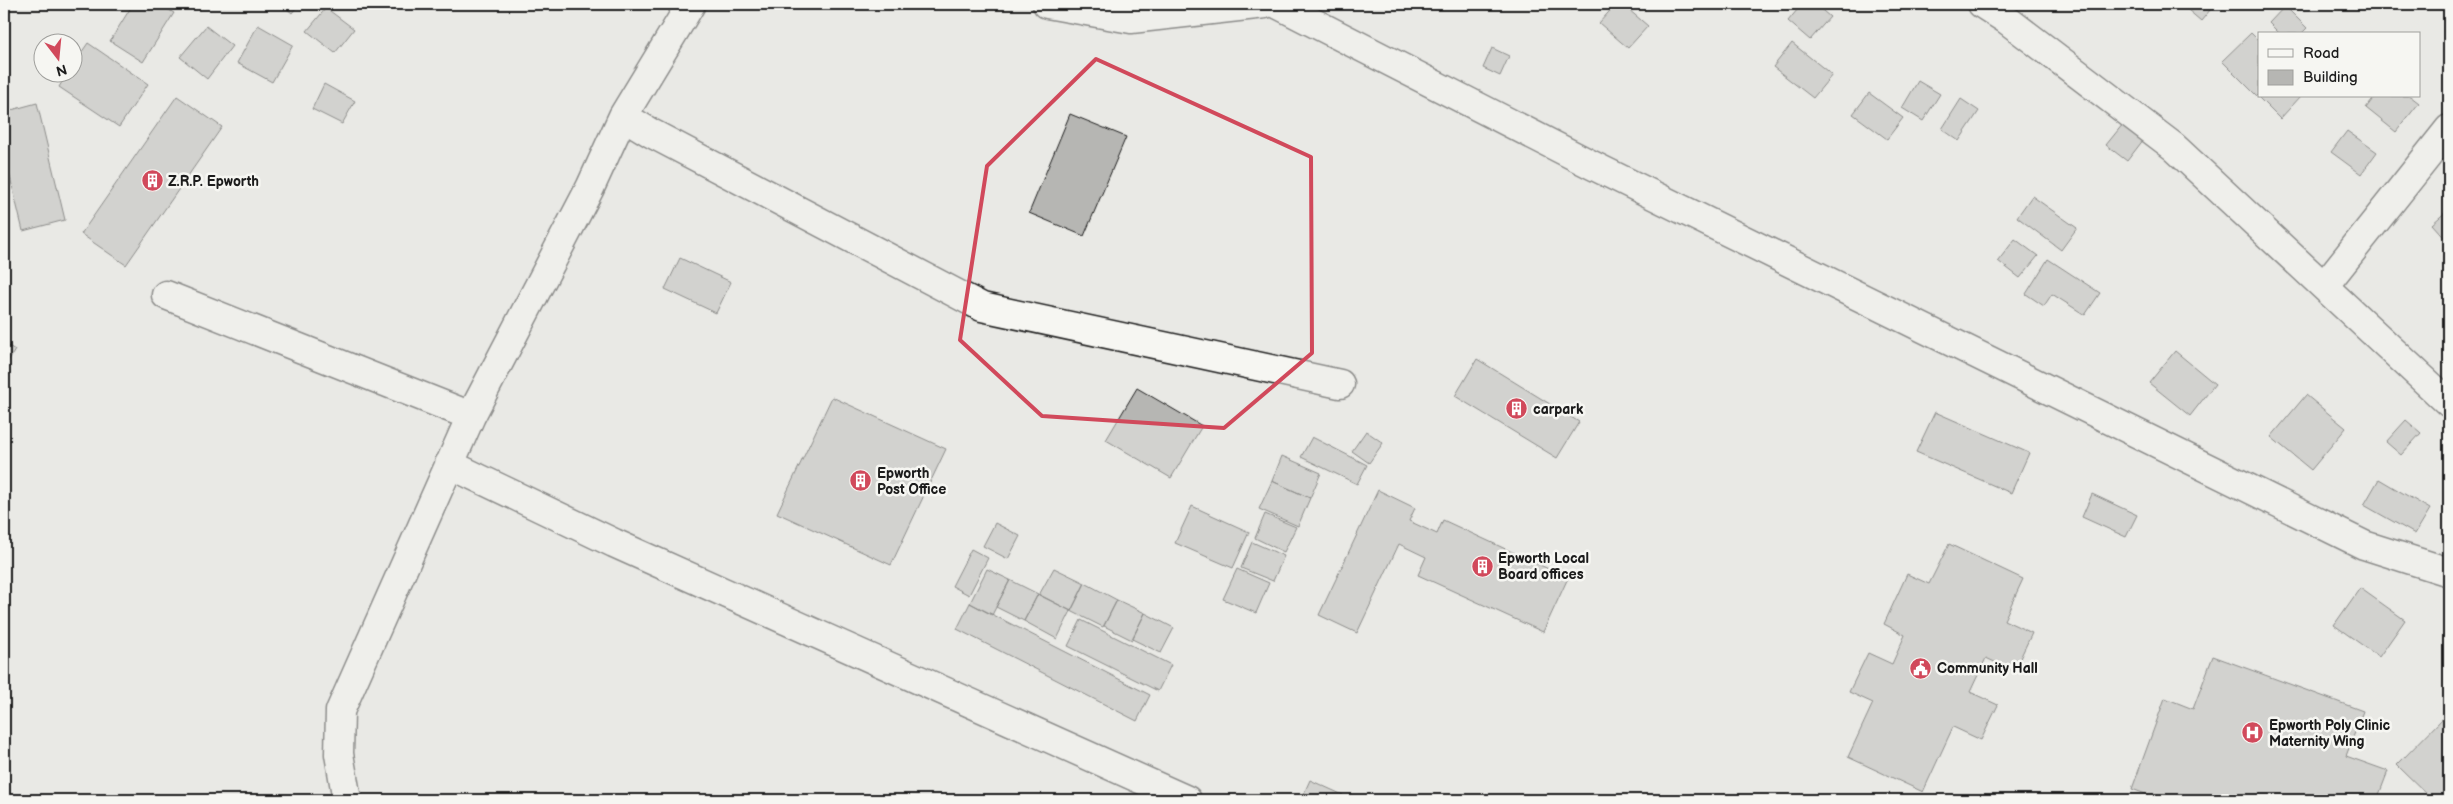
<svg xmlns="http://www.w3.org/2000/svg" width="2453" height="804" viewBox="0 0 2453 804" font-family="'Balsamiq Sans',sans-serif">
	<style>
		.building { fill: #b6b6b3; stroke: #1c1c1c }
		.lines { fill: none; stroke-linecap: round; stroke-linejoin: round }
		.minor-casing { stroke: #1c1c1c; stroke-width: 31 }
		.minor { stroke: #f6f6f2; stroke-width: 28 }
		.marked { fill: none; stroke: #d1495b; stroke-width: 4; stroke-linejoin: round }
		.labels { text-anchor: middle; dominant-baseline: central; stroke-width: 5; stroke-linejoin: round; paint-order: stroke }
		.poi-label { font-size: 14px; font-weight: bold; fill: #1c1c1c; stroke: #f6f6f2; text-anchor: start }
	</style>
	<rect width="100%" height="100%" fill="#e9e9e5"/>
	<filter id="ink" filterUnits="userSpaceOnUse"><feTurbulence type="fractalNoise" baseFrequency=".02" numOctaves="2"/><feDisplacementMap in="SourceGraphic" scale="10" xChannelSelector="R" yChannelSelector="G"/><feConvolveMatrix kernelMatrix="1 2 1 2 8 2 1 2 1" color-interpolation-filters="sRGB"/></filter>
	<g filter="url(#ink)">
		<path class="building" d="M133 4H159L174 13 143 62 110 41Z
			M281 4H299L292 13Z
			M1616 4H1622L1648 26 1628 48 1599 23Z
			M1802 4H1815L1830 17 1810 40 1788 21Z
			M2181 4H2215L2201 21Z
			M2285 6 2307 28 2301 34H2280L2269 23Z
			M326 8 354 29 335 53 307 31Z
			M258 25 293 45 272 82 237 63Z
			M206 26 232 46 207 79 180 57Z
			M2251 33 2259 41V96H2301L2280 119 2222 61Z
			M88 43 148 84 119 127 59 87 68 72H72V66Z
			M1792 43 1832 75 1813 98 1773 67Z
			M1492 48 1509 56 1500 76 1483 68Z
			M1918 81 1940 94 1923 121 1902 108Z
			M324 84 355 101 342 124 312 109Z
			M1869 93 1903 118 1887 139 1853 114Z
			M177 96 222 127 126 265 81 234Z
			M2375 96H2410L2419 103 2396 132 2366 108Z
			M1961 99 1979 111 1959 141 1942 129Z
			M37 103 65 220 23 231 4 152V112Z
			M1070 114 1126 137 1084 236 1029 213Z
			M2123 124 2144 139 2127 161 2106 145Z
			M2347 131 2377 152 2361 174 2331 152Z
			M2032 196 2077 228 2061 250 2017 217Z
			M2448 210 2449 211V243L2432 224Z
			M2015 239 2038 256 2020 278 1998 261Z
			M680 258 731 282 716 313 665 289Z
			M2048 259 2100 293 2085 315 2052 294 2044 306 2026 294Z
			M4 343 15 350 4 368Z
			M2175 351 2215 384 2190 416 2149 383Z
			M1477 359 1579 422 1557 458 1455 396Z
			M1137 388 1202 426 1171 478 1106 440Z
			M2306 395 2346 428 2311 470 2271 437Z
			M832 397 946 449 891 565 777 513Z
			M1935 412 2029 453 2011 493 1916 452Z
			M2406 420 2421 433 2401 455 2386 442Z
			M1366 431 1383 443 1369 463 1352 451Z
			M1312 437 1367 465 1357 484 1301 457Z
			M1282 456 1321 473 1310 498 1272 481Z
			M2379 479 2430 509 2415 534 2364 505Z
			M1272 481 1310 498 1298 526 1259 509Z
			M1378 490 1415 508 1409 521 1437 534 1443 520 1568 578 1543 632 1418 575 1426 557 1399 544 1357 633 1319 615Z
			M2092 494 2137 515 2126 537 2082 517Z
			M1192 506 1249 532 1233 568 1175 543Z
			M1265 514 1296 527 1284 552 1255 538Z
			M995 523 1020 536 1008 559 983 546Z
			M1252 542 1284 556 1273 581 1241 568Z
			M1949 544 2023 579 2004 620 2032 633 2014 671 1986 658 1970 692 1998 705 1981 740 1953 727 1923 792 1848 757 1873 703 1849 692 1868 653 1892 664 1905 635 1884 624 1907 574 1929 584Z
			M971 549 988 558 969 595 952 586Z
			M1054 568 1085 583 1071 611 1039 595Z
			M987 569 1010 580 992 615 970 603Z
			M1237 569 1269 583 1256 613 1223 599Z
			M1010 580 1038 594 1024 621 996 607Z
			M1085 583 1117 600 1103 627 1071 611Z
			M2360 588 2405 620 2379 657 2334 625Z
			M1038 594 1071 611 1057 639 1024 621Z
			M1117 600 1145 613 1132 640 1104 626Z
			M970 603 1150 695 1137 721 957 629Z
			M1145 613 1174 628 1161 653 1132 639Z
			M1081 620 1171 665 1158 691 1068 646Z
			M2213 656 2363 711 2346 756 2388 771 2377 800H2162L2132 789 2165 698 2193 709Z
			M2449 712V790L2439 800H2433L2397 765Z
			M1310 780 1343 795 1341 800H1301Z"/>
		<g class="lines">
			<defs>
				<path id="minor" d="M1047 4 1131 19 1265 4
					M1277 4 1592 165 2364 545 2449 572
					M1982 4 2007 20 2174 147 2449 403
					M623 116 651 133 982 307 1340 384
					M2324 286 2449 129
					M166 295 471 416
					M449 464 614 543 1187 800
					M347 800 339 754 340 711 471 416 590 188 623 116 691 4"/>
			</defs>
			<use href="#minor" class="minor-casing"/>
			<use href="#minor" class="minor"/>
		</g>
	</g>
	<path d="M0 0H2453V804H0ZM1096 59 1311 157 1312 353 1224 428 1042 416 960 340 987 166Z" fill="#e9e9e5" fill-opacity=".55" fill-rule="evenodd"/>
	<path class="marked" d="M1096 59 1311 157 1312 353 1224 428 1042 416 960 340 987 166Z"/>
	<defs>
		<symbol id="building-disc" viewBox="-11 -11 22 22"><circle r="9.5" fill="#d1495b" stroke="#f6f6f2"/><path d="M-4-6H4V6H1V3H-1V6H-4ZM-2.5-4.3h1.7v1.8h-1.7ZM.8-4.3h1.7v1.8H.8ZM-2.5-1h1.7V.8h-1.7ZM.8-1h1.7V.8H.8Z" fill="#fff"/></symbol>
		<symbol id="civic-disc" viewBox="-11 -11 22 22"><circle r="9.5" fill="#d1495b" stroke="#f6f6f2"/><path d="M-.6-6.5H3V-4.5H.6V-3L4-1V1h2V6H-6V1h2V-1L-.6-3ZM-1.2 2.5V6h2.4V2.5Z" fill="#fff"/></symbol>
		<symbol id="hospital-disc" viewBox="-11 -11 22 22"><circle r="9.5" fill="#d1495b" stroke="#f6f6f2"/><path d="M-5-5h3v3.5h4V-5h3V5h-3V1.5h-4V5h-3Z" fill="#fff"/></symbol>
	</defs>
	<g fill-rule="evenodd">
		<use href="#building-disc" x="140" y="168" width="25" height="25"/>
		<use href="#building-disc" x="1504" y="396" width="25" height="25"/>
		<use href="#building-disc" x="848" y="468" width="25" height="25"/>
		<use href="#building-disc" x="1470" y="554" width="25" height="25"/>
		<use href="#civic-disc" x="1908" y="656" width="25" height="25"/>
		<use href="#hospital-disc" x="2240" y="720" width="25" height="25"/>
	</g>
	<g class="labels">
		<g class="poi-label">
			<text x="168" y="181">Z.R.P. Epworth</text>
			<text x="1533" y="409">carpark</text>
			<text x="877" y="473">Epworth<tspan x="877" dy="16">Post Office</tspan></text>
			<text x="1498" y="558">Epworth Local<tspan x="1498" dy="16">Board offices</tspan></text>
			<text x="1937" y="668">Community Hall</text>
			<text x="2269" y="725">Epworth Poly Clinic<tspan x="2269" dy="16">Maternity Wing</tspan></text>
		</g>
	</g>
	<rect width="2453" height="804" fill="none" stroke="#f6f6f2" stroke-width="20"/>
	<rect x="10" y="10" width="2433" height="784" fill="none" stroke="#1c1c1c" stroke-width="2" filter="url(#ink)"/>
	<rect x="2258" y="32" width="162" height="65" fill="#f6f6f2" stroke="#9f9f9c"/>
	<rect x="2268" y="49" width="25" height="8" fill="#f6f6f2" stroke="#9f9f9c"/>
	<text x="2303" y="58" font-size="15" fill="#1c1c1c">Road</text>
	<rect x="2268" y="70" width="25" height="15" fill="#b6b6b3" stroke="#9f9f9c"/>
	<text x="2303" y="82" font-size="15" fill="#1c1c1c">Building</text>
	<g transform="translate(58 58) rotate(164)"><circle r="24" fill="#f6f6f2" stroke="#9f9f9c"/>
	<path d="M0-4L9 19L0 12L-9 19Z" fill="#d1495b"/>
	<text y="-8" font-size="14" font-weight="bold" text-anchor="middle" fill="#1c1c1c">N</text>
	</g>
</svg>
